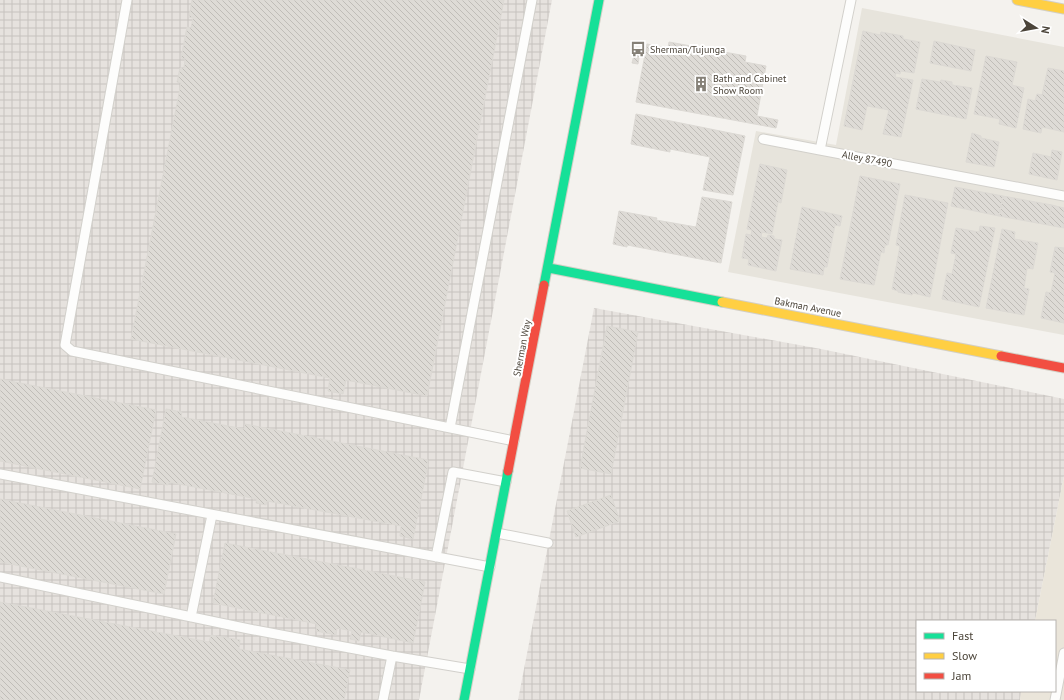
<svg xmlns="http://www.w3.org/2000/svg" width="1064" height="700" viewBox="0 0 1064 700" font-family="'PT Sans',sans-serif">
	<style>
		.residential { fill: #e7e4dc }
		.industrial { fill: url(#industrial-grid) }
		.education { fill: #eae5da }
		.building { fill: url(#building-back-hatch); stroke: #dcd9d4 }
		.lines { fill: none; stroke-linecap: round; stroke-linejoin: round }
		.lane-casing { stroke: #d2d0cb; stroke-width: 11 }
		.fast-casing { stroke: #d3cfc5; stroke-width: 11 }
		.slow-casing { stroke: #d3cfc5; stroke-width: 11 }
		.jam-casing { stroke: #d3cfc5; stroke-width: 11 }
		.lane { stroke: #fdfdfc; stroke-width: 9 }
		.fast { stroke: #16e098; stroke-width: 9 }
		.slow { stroke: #ffcf43; stroke-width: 9 }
		.jam { stroke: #f24e42; stroke-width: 9 }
		.labels { text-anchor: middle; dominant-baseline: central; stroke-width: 4; stroke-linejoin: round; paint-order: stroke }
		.poi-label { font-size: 10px; fill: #4b4439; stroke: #fff; text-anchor: start }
		.street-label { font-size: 10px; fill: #4b4439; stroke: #fff }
	</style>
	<defs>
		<pattern id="industrial-grid" width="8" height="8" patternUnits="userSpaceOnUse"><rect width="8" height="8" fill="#e6e2de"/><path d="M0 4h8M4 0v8" fill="none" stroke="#c7c3bf"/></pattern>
		<pattern id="building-back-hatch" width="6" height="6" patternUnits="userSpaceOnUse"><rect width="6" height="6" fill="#dedbd6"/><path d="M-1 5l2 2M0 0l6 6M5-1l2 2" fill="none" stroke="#c0bdb8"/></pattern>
	</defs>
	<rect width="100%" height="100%" fill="#f4f2ee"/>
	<path class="residential" d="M862 8 1064 47V335L728 272 756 131 836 145Z"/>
	<path class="industrial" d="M0 0H552L419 700H0Z
		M594 308 821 349 1064 399V476L1035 621H917V691H1022L1020 700H518Z"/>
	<path class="education" d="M1064 476V700H1020L1021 691H1055V621H1035Z"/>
	<path class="building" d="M192 0H504L427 396 346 380 343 394 328 391 330 378 131 339 181 83 177 82 180 68H184L185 59 181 58 187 27 191 28 193 18 189 17Z
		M863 31 880 35 881 32 903 36V39L920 42 914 73 901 71 900 74 896 73 895 77 913 80 901 137 883 134 889 110 867 106 862 130 844 126Z
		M934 41 975 50 971 71 930 63Z
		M669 42 746 56 745 62 766 66 757 116 778 120 776 128 636 102 647 44 668 48Z
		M635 51 640 52 638 64 632 63Z
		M986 56 1017 62 1012 85 1024 88 1016 128 999 124 1000 119 974 114Z
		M1048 68 1064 71V132L1042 127 1041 133 1023 129 1028 99 1035 101 1037 94 1042 95Z
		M922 79 940 82 941 80 952 82V85L972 88 966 119 916 109Z
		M636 114 745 136 733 195 703 190 710 157 670 149V152L631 144Z
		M972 133 981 136V138L999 142 994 167 966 162Z
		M1052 150 1062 152 1057 180 1029 174 1033 153 1051 157Z
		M760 164 787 170 781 203 778 202 772 234 762 232 761 237 767 238 768 235 774 236V239L782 240 776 271 748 265 749 259 742 258 746 234 751 235 752 230 747 229Z
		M860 176 900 184 888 245H885L884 253 881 252 874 285 840 279Z
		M955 187 1003 196 999 216 951 206Z
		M905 195 948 203 930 297 913 293 912 295 898 292V291L892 289 900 246 896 245Z
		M1003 196 1052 205 1048 225 999 216Z
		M702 197 732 202 721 263 627 245V247L613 244 619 211 657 218 656 220 696 227Z
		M1052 205 1064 208V228L1048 225Z
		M802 207 842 216 840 226 835 225 827 267H824L823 275 790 269Z
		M980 226 995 228 979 307 942 299 947 273 952 274 956 254 951 253 956 228 979 232Z
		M1002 229 1015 232 1014 239 1038 243 1033 269 1027 268 1024 288 1029 289 1024 315 986 308Z
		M1055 247 1064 248V323L1041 318 1046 292 1051 293 1055 273 1050 272Z
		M607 326 638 332 611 474 580 468Z
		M0 379 156 410 140 489 0 461Z
		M166 409 182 412 181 417 244 429 245 424 428 460 427 464H428L413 539 400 536 401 526 267 501 266 505 256 503 257 499 168 482V485L152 482Z
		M611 495 620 521 576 537 567 511Z
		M0 499 176 534 164 594 0 562Z
		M225 543 425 582 413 643 361 632 359 641 350 639 352 631 337 628 336 635 316 631 317 624 213 603Z
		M0 602 209 642 211 635 240 640 239 649 350 670 344 700H0Z"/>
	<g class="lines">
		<defs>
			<path id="lane" d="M127 0 65 345 72 351 514 441
				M851 0 820 150 1064 196
				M763 139 820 150
				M450 428 532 0
				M0 474 490 567
				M497 533 548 543
				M436 557 453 472 506 482
				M0 577 249 629 392 656
				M191 617 212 515
				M383 700 392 656 470 669
				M1055 700 1064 653"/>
			<path id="fast" d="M549 268 722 302
				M544 285 599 0
				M464 700 508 471"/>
			<path id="slow" d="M1017 0 1064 9
				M722 302 1001 356"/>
			<path id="jam" d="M1001 356 1064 368
				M508 471 544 285"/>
		</defs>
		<use href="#lane" class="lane-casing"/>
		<use href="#fast" class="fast-casing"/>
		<use href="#slow" class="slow-casing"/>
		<use href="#jam" class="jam-casing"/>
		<use href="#lane" class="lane"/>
		<use href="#fast" class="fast"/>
		<use href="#slow" class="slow"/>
		<use href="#jam" class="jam"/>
	</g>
	<defs>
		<symbol id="bus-bare" viewBox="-9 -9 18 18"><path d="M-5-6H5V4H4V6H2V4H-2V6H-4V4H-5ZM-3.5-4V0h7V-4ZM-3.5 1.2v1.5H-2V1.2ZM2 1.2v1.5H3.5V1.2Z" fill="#868178" stroke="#fff" stroke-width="2.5" paint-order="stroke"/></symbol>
		<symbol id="building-bare" viewBox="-9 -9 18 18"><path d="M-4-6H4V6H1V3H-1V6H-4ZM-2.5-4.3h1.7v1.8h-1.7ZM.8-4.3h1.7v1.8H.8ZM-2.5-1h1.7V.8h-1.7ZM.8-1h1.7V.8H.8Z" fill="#868178" stroke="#fff" stroke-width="2.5" paint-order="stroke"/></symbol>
	</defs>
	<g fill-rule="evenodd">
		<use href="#bus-bare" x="627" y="38" width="22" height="22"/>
		<use href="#building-bare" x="690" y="73" width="22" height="22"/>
	</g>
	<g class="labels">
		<g class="poi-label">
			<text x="650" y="49">Sherman/Tujunga</text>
			<text x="713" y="78">Bath and Cabinet<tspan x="713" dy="12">Show Room</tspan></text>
		</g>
		<g class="street-label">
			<text transform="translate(867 159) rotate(11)">Alley 87490</text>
			<text transform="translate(808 307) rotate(11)">Bakman Avenue</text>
			<text transform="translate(522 348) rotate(-79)">Sherman Way</text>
		</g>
	</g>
	<rect x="916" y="620" width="140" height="72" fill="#ffffff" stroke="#b7b4b0"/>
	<rect x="924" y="633" width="20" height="6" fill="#16e098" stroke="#b7b4b0"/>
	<text x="952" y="640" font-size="12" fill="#4b4439">Fast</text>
	<rect x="924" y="653" width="20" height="6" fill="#ffcf43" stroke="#b7b4b0"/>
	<text x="952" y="660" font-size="12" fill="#4b4439">Slow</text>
	<rect x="924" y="673" width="20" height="6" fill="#f24e42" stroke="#b7b4b0"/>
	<text x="952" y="680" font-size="12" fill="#4b4439">Jam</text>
	<g transform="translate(1036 28) rotate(101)" stroke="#ffffff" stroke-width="3" paint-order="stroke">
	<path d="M0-3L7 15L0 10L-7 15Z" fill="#4b4439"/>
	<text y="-6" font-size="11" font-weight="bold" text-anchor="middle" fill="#4b4439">N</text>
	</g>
</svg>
